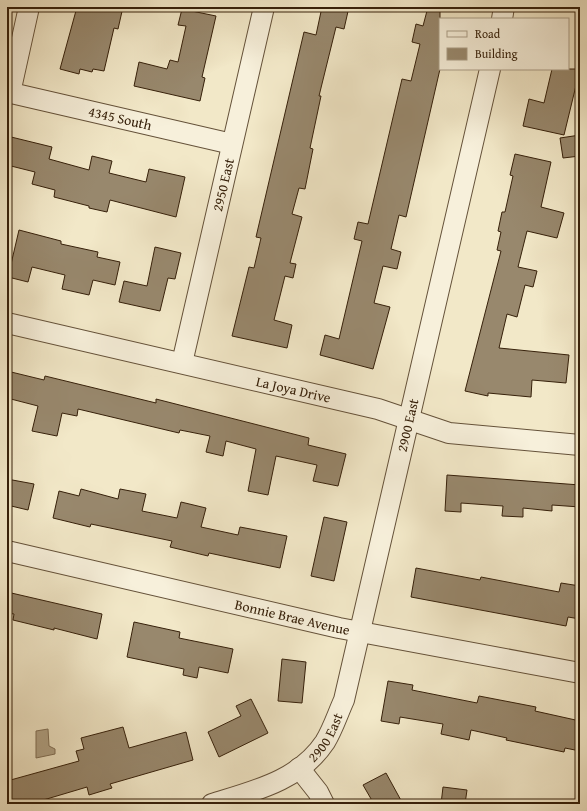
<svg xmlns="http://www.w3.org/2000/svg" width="587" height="811" viewBox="0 0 587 811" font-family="'Gentium Book Plus',serif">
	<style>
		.water { fill: #b2a487; stroke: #806f55 }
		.building { fill: #98886d; stroke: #36200a }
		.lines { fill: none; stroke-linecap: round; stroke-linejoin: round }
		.minor-casing { stroke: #65523a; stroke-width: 22 }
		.minor { stroke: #f7f0db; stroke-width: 20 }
		.labels { text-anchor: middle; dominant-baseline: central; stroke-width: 4; stroke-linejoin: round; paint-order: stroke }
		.street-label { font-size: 14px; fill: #36200a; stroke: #f7f0db }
	</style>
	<rect width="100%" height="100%" fill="#f2e8c8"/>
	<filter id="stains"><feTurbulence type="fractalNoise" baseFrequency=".005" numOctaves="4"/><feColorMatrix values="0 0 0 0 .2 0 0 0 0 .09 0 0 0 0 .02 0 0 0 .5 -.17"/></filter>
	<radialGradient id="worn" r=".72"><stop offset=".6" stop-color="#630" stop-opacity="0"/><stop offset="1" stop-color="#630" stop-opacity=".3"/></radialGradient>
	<path class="water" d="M48 729 49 746 55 749V754L36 758V731Z"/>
	<path class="building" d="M77 7H123L118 29 114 28 104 71 93 69 92 72 80 69 79 74 60 69Z
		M322 7H349L344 29 336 27 319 96H321L310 148 313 149 305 189 299 188 292 214 302 217 290 263 296 264 293 278 285 276 274 320 292 325 287 348 232 336 249 267 254 268 261 238 256 237 304 32 316 35Z
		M428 7H440V69L406 217 399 215 391 249 401 252 397 269 383 266 374 303 390 307 373 369 320 355 325 335 339 339 362 241 354 239 358 222 368 224 402 79 411 81 420 44 412 42 416 24 423 26Z
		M182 9 216 16 202 77 205 78 200 101 134 86 139 62 167 69 170 60 178 62 186 26 178 25Z
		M552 69H580L564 135 523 126 529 99 544 103Z
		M580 135V156L563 158 560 138Z
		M7 136 52 147 49 159 89 170 92 156 112 161 109 173 146 182 149 169 185 177 176 217 110 200 107 212 89 208V206L54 197 55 190 32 184 35 172 7 165Z
		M515 154 551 162 541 207 564 213 557 238 527 231 518 267 537 271 533 287 525 285 517 317 507 314 499 348 569 355 566 383 532 380 531 397 488 393V396L465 391 501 251 497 250 501 232 498 231 502 212H505L513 176 510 175Z
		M19 230 61 241V244L98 252 97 257 120 262 115 285 93 280 89 295 62 289 65 275 32 267 28 282 8 277Z
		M155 247 181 253 175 279 168 278 160 311 119 302 124 281 147 286Z
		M7 371 44 380 45 376 156 403V399L309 438 308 445 346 454 338 486 313 481 317 465 276 456 268 495 248 491 256 449 226 441 223 456 206 452 210 436 180 430 179 433 78 409 77 416 62 413 57 436 32 431 38 406 7 398Z
		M447 475 580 485V507L552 505V511L523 508V517L502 516 503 506 461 503V512L445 511Z
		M7 479 34 484 28 510 7 505Z
		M81 489 118 499 120 489 146 494 142 511 177 518 181 502 206 508 201 527 238 535 240 527 287 536 280 568 209 553 208 556 170 547 172 541 91 524 90 527 53 518 59 491 79 496Z
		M324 517 347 522 334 581 311 576Z
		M416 568 480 580 481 577 559 592 561 583 580 586V619L568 617 566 626 411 597Z
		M7 592 102 614 97 639 54 628V630L13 620 14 614 7 613Z
		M134 622 180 632 179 638 233 649 228 673 199 667 197 678 183 675 184 669 127 657Z
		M282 659 306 662 302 703 278 701Z
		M388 681 413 685 412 690 477 703 479 696 536 707 535 711 580 721V751L565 748 564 752 506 740 507 738 471 730 469 740 441 734 443 724 400 717 399 724 381 721Z
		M251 699 268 733 219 757 208 732 241 716 236 706Z
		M123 727 129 748 186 732 193 760 110 784 112 788 89 795 87 787 40 801 41 804H7V781L79 761 76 751 84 749 81 738Z
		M386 773 403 804H374L363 785Z
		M443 787 467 790 465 804H441Z"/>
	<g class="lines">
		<defs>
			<g id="minor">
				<path d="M502 19 504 7"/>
				<path id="s1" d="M7 92 232 144"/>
				<path d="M10 93 29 7"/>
				<path id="s2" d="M7 323 378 409 449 433 580 445"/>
				<path id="s3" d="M182 363 264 7"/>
				<path id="s4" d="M7 551 339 628 580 673"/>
				<path d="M299 768 318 792 324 804"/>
				<path id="s5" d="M212 804C254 791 299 781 325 742 333 729 338 713 344 700L490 69"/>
			</g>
		</defs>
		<use href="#minor" class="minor-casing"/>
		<use href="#minor" class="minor"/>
	</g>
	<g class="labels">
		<g class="street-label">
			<text stroke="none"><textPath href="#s1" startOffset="116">4345 South</textPath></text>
			<text stroke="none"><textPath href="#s3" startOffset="183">2950 East</textPath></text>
			<text stroke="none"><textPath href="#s2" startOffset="294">La Joya Drive</textPath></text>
			<text stroke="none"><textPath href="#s5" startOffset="460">2900 East</textPath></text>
			<text stroke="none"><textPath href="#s4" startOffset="293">Bonnie Brae Avenue</textPath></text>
			<text stroke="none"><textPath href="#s5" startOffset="136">2900 East</textPath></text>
		</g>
	</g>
	<rect width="587" height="811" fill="none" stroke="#f2e8c8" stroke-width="24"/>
	<rect x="8" y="8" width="571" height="795" fill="none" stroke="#36200a" stroke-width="2"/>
	<rect x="12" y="12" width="563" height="787" fill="none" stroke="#36200a"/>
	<rect x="439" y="18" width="130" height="52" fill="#f7f0db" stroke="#aa9d87"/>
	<rect x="447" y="31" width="20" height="6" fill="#f7f0db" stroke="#aa9d87"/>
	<text x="475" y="38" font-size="12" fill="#36200a">Road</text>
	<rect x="447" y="48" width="20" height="12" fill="#98886d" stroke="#aa9d87"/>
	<text x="475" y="58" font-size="12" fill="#36200a">Building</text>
	<rect width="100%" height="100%" filter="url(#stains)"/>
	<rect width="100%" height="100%" fill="url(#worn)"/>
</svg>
